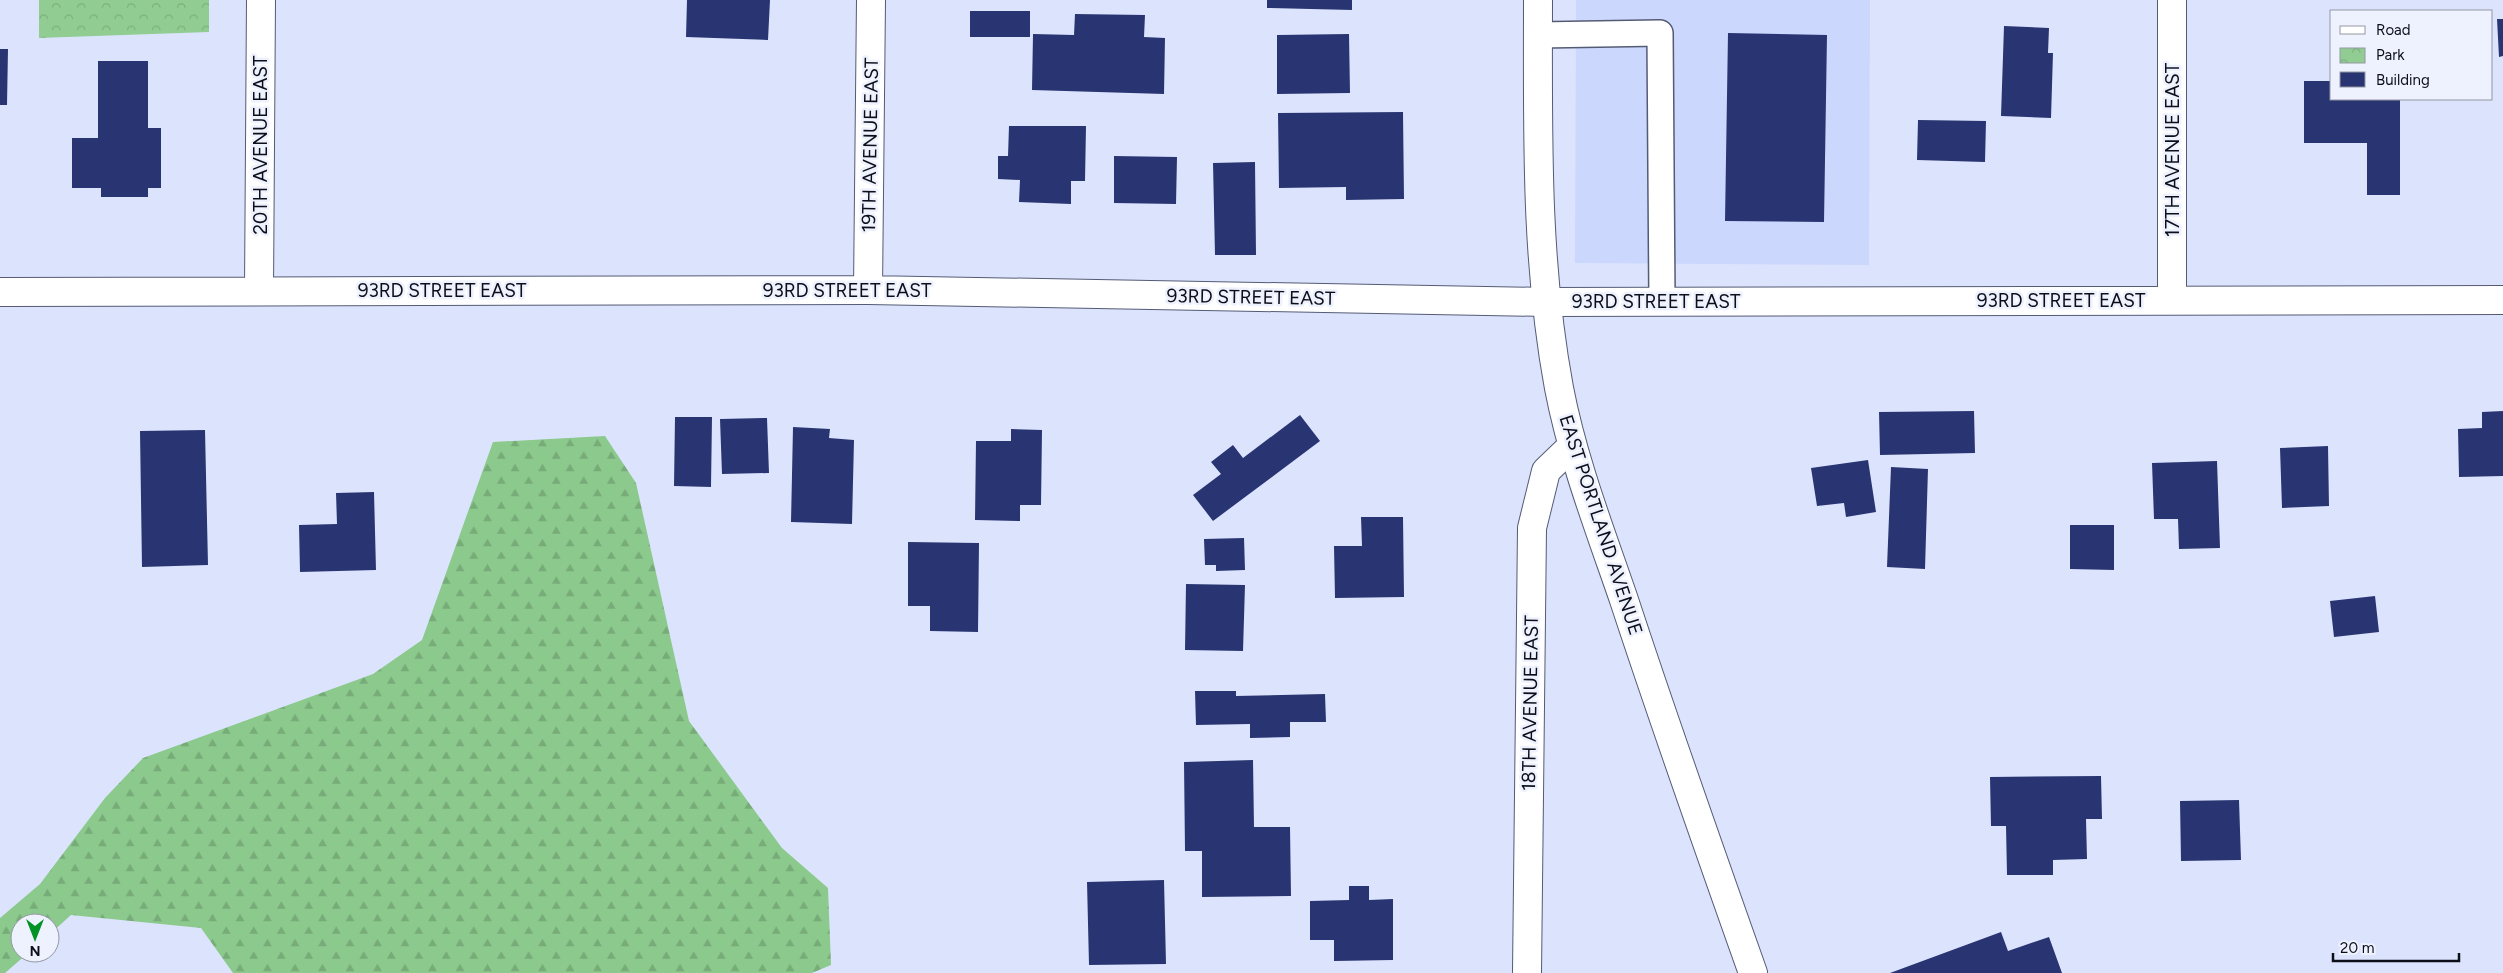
<svg xmlns="http://www.w3.org/2000/svg" width="2503" height="973" viewBox="0 0 2503 973" font-family="Figtree,sans-serif">
	<style>
		.built { fill: #ccd7fd }
		.forest { fill: url(#forest-firs) }
		.park { fill: url(#park-crowns) }
		.building { fill: #293572 }
		.lines { fill: none; stroke-linecap: round; stroke-linejoin: round }
		.lane-casing { stroke: #545b75; stroke-width: 28 }
		.street-casing { stroke: #545b75; stroke-width: 30 }
		.secondary-casing { stroke: #545b75; stroke-width: 30 }
		.lane { stroke: #fff; stroke-width: 25 }
		.street { stroke: #fff; stroke-width: 28 }
		.secondary { stroke: #fff; stroke-width: 28 }
		.labels { text-anchor: middle; dominant-baseline: central; stroke-width: 5; stroke-linejoin: round; paint-order: stroke }
		.street-label { font-size: 19px; fill: #0c0f19; stroke: #eef2fe }
	</style>
	<defs>
		<pattern id="forest-firs" width="22" height="20" patternUnits="userSpaceOnUse" patternTransform="scale(1.25)"><rect width="22" height="20" fill="#8bc98c"/><path d="M5 1l3.5 6h-7zM16 11l3.5 6h-7z" fill="#77ab78"/></pattern>
		<pattern id="park-crowns" width="20" height="18" patternUnits="userSpaceOnUse" patternTransform="scale(1.25)"><rect width="20" height="18" fill="#91cd92"/><path d="M2 6a3 3 0 1 1 6 0M12 15a3 3 0 1 1 6 0" fill="none" stroke="#7caf7d"/></pattern>
	</defs>
	<rect width="100%" height="100%" fill="#dce4fd"/>
	<path class="built" d="M1576 0H1870L1869 265 1575 263Z"/>
	<path class="forest" d="M605 436 636 483 689 721 782 848 828 888 831 965 812 973H233L201 928 71 915 50 934V923H20V953H28L5 973H0V918L40 884 105 798 143 758 373 674 422 640 493 442Z"/>
	<path class="park" d="M39 0H209V32L39 38Z"/>
	<path class="building" d="M687 0H770L768 40 686 37Z
		M1267 0H1352V10L1267 8Z
		M970 11H1030V37H970Z
		M1075 14 1145 15 1144 37 1165 38 1164 94 1032 90 1033 34 1074 35Z
		M2497 19H2503V56L2499 57Z
		M2004 26 2049 28 2048 53H2053L2051 118 2001 116Z
		M1728 33 1827 35 1824 222 1725 221Z
		M1349 34 1350 93 1277 94V35Z
		M0 49H8L7 105H0Z
		M98 61H148V128H161V188H148V197H101V188H72V138H98Z
		M2304 81H2332V99H2400V195H2367V143H2304Z
		M1403 112 1404 199 1346 200V187L1279 188 1278 113Z
		M1918 120 1986 121 1985 162 1917 160Z
		M1009 126H1086L1085 181H1071V204L1019 202 1020 180 998 179V156H1008Z
		M1114 156 1177 157 1176 204 1114 203Z
		M1255 162 1256 255H1215L1213 163Z
		M1974 411 1975 453 1880 455 1879 412Z
		M2503 411V476L2459 477 2458 429 2482 428V412Z
		M1300 415 1320 441 1213 521 1193 495 1221 474 1211 462 1233 445 1243 458Z
		M675 417H712L711 487 674 486Z
		M767 418 769 473 722 474 720 419Z
		M793 427 830 429 829 438 854 440 852 524 791 522Z
		M1011 429 1042 430 1041 505H1020V521L975 520 976 441H1011Z
		M205 430 208 565 142 567 140 431Z
		M2328 446 2329 506 2282 508 2280 448Z
		M1868 460 1876 512 1846 517 1844 503 1817 506 1811 468Z
		M2217 461 2220 548 2179 549 2178 519H2154L2152 463Z
		M1891 467 1928 469 1925 569 1887 567Z
		M374 492 376 570 300 572 299 525 337 524 336 493Z
		M1361 517H1403L1404 597 1335 598 1334 546H1362Z
		M2070 525H2114V570L2070 569Z
		M1244 538 1245 570 1216 571V565H1205L1204 539Z
		M908 542 979 543 978 632 930 631V606H908Z
		M1186 584 1245 585 1243 651 1185 650Z
		M2375 596 2379 632 2334 637 2330 601Z
		M1195 691H1236V696L1325 694 1326 722H1290V737L1250 738V724L1196 725Z
		M1253 760 1254 827H1290L1291 896 1202 897V851H1185L1184 762Z
		M2101 776 2102 819H2086L2087 859 2053 860V875H2007L2006 826H1991L1990 777Z
		M2239 800 2241 860 2181 861 2180 801Z
		M1164 880 1166 964 1089 965 1087 882Z
		M1349 886H1369V900L1393 899V960L1334 961V940H1310V901L1349 900Z
		M2001 932 2008 951 2049 937 2062 973H1890Z"/>
	<g class="lines">
		<defs>
			<path id="lane" d="M1538 35 1660 33 1662 301"/>
			<path id="street" d="M2172 0V300
				M259 290 261 0
				M868 290 871 0
				M0 292 868 290 1546 302 2503 300
				M1527 973 1532 528 1546 471 1572 446"/>
			<path id="secondary" d="M1538 0C1538 130 1535 259 1559 388 1573 461 1600 530 1624 600 1665 725 1709 849 1753 973"/>
		</defs>
		<use href="#lane" class="lane-casing"/>
		<use href="#street" class="street-casing"/>
		<use href="#secondary" class="secondary-casing"/>
		<use href="#lane" class="lane"/>
		<use href="#street" class="street"/>
		<use href="#secondary" class="secondary"/>
	</g>
	<g class="labels">
		<g class="street-label">
			<text transform="translate(260 145) rotate(-90)">20TH AVENUE EAST</text>
			<text transform="translate(870 145) rotate(-89)">19TH AVENUE EAST</text>
			<text transform="translate(2172 150) rotate(-90)">17TH AVENUE EAST</text>
			<text x="442" y="290">93RD STREET EAST</text>
			<text x="847" y="290">93RD STREET EAST</text>
			<text transform="translate(1251 297) rotate(1)">93RD STREET EAST</text>
			<text x="2061" y="300">93RD STREET EAST</text>
			<text x="1656" y="301">93RD STREET EAST</text>
			<text transform="translate(1601 525) rotate(72)">EAST PORTLAND AVENUE</text>
			<text transform="translate(1530 703) rotate(-89)">18TH AVENUE EAST</text>
		</g>
	</g>
	<rect x="2330" y="10" width="162" height="90" fill="#eef2fe" stroke="#9497a2"/>
	<rect x="2340" y="26" width="25" height="8" fill="#ffffff" stroke="#9497a2"/>
	<text x="2376" y="35" font-size="15" fill="#0c0f19">Road</text>
	<rect x="2340" y="48" width="25" height="15" fill="url(#park-crowns)" stroke="#9497a2"/>
	<text x="2376" y="60" font-size="15" fill="#0c0f19">Park</text>
	<rect x="2340" y="72" width="25" height="15" fill="#293572" stroke="#9497a2"/>
	<text x="2376" y="85" font-size="15" fill="#0c0f19">Building</text>
	<g transform="translate(35 938) rotate(180)"><circle r="24" fill="#eef2fe" stroke="#9497a2"/>
	<path d="M0-4L9 19L0 12L-9 19Z" fill="#029226"/>
	<text y="-8" font-size="14" font-weight="bold" text-anchor="middle" fill="#0c0f19">N</text>
	</g>
	<path d="M2333 953v8h126v-8" fill="none" stroke="#0c0f19" stroke-width="2.5"/>
	<text x="2340" y="953" font-size="15" fill="#0c0f19" stroke="#eef2fe" stroke-width="4" paint-order="stroke">20 m</text>
</svg>
